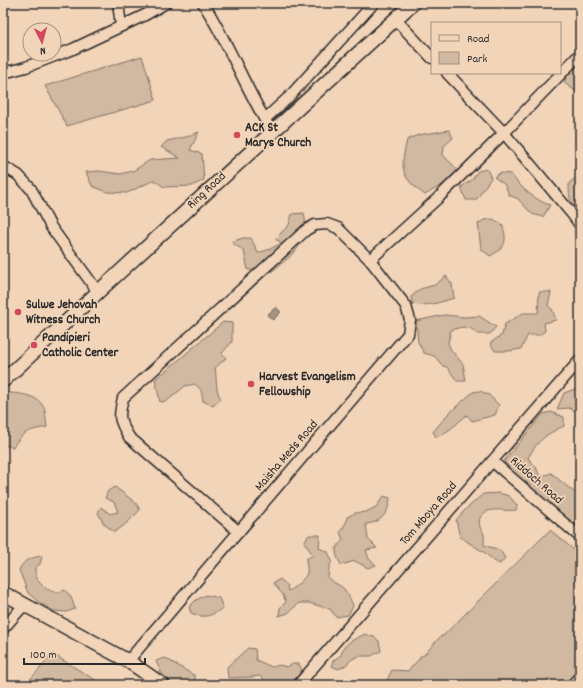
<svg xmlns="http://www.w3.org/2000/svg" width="583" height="688" viewBox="0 0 583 688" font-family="Dekko,sans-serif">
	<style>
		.green { fill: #d1b8a0; stroke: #7e7266 }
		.water { fill: #a59382; stroke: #74695f }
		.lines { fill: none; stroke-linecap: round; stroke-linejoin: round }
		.minor-casing { stroke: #2b2b2b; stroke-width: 13 }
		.major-casing { stroke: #2b2b2b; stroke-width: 16 }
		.minor { stroke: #f2d4b8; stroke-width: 10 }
		.major { stroke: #f2d4b8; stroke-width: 13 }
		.poi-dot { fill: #d1495b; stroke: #f2d4b8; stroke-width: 1.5 }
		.labels { text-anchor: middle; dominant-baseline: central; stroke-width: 3.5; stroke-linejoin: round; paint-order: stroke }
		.poi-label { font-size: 13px; font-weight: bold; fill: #2b2b2b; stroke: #f2d4b8; text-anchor: start }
		.street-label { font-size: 13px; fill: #2b2b2b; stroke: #f2d4b8 }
	</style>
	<rect width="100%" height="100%" fill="#f2d4b8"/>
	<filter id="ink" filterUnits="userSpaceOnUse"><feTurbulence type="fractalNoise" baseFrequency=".025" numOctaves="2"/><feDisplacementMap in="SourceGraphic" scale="8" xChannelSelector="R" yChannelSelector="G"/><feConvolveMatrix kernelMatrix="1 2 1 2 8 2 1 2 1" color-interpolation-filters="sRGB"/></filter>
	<g filter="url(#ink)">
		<path class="green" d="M142 56 156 100 67 126 45 86Z
			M580 65V94L564 83 568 72Z
			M449 130 453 138 444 146 443 155 458 170 455 181 445 183 425 195C400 177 400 168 407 140L418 135Z
			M199 132 190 150 202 154 204 180 192 186 164 187 154 180 127 193 107 192 92 186 86 172 99 171 120 174 133 171 150 160 180 158 161 147 167 141 186 137Z
			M487 169 491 178 476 200H466L461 187 472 180 478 171Z
			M500 173 511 174C520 187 534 200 550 205L543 217 532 214 518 199 509 195 505 185 494 177Z
			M580 174V211L575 210C569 201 569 193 569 183Z
			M304 213C311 244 292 255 271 272L248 270 244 251 231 242 243 238H251L258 253 270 249 282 243 275 239 289 225 292 214Z
			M493 219 502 224C508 241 506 248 490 256L481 249 478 224 484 220Z
			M446 276 452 284 454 298C440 302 428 307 413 304L411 297 420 289 435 285Z
			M539 292H551L548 306 552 309 556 320 544 323 545 331 539 335H528L521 349 509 351H495L490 343 502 335 505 324 523 313H538Z
			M444 315 465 317 479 316 496 327 490 334H478L470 328 462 327 451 330 448 343 451 350 463 364 466 381H457L447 367 443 366 434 356 424 353 418 342 416 321Z
			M223 322 232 323V342L222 353 226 358 215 368C217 379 215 390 221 399L213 406 203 401 201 390 195 384 185 386 167 401 160 402 155 379 167 370Z
			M580 387V414L569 408 557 409 564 393Z
			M480 391 489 395 499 405 495 415 472 421 467 415C457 423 448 433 436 437L433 432 448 414 473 392Z
			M3 392C17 394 37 393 44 408 46 412 46 422 47 427 29 431 24 430 13 447L3 445Z
			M551 412 564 417V426C546 434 537 441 528 458L536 467 540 477 551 473 575 493 580 489V528L578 529 511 473 504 461 543 414Z
			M115 487 136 503 140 510C132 518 124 527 114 532L104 524 98 513 101 507 110 514 118 512 114 502 105 498 108 491Z
			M499 493 509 496 517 505 516 510C504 512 487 505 480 518 479 520 479 524 480 527 481 530 482 530 483 532 485 536 484 541 484 545L500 550 505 558 500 564 494 561 485 553 460 537 456 520 465 510 483 494Z
			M384 496 390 498C389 513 381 523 366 524L368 539 377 548 366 550 369 559 376 565 368 568 355 561 341 565C335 553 333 550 343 540L340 532 346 523 347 517 355 513 366 512 376 507Z
			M550 530 580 555V668L565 685H388L387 680 392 670 408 671 420 658V656H423L441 636H443Z
			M309 535H320L319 548 328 552 332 561 329 567 328 578C333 583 339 584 344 589 348 594 351 600 353 606L348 615 336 617 330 609 309 603H299L288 613 279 616 280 608 286 602 283 595 273 583 280 579 287 585 288 591C293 589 306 578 307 573 308 569 306 564 306 559L313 555 304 542Z
			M42 556 40 564 35 568C34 580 44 590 55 592 58 593 62 591 65 590L71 597 75 609 66 612 54 611 40 603 28 593 19 570C24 559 31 558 42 556Z
			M206 595 219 598 223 608C210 616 206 619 191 613L189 607 196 600Z
			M365 634 374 637 379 641 381 651 371 656H359L352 659 346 665 339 669 331 666 333 661 341 655 344 647 351 641Z
			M248 648 255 649 256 660 272 667 280 665 287 667 293 664H299L302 670 291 685H269L260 676 252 677 228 678 227 667Z
			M53 654 103 685H25Z
			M165 658 195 676V685C171 685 166 685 156 661Z"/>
		<path class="water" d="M276 307 281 312 273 320 267 315Z"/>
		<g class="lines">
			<defs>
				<path id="minor" d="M118 3 121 26
					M203 3C228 42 244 85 268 125
					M396 20 432 58
					M3 71H11L26 67 73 49 145 15 166 3
					M447 73 504 133 572 214 580 225
					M265 119 289 97 374 3
					M3 166 18 175 31 189 51 227 98 292
					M370 260 438 198 504 133 580 54
					M492 461 580 537
					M3 629 24 605
					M128 661 408 334 410 320 406 306 370 260 338 228 327 224 315 225 306 230 123 398C118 418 119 420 129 437L239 532
					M298 685 580 360
					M572 685 580 676"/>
				<path id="major" d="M3 381 98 292 413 3
					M3 593 128 661 163 685"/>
			</defs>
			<use href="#minor" class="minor-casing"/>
			<use href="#major" class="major-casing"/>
			<use href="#minor" class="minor"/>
			<use href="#major" class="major"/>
		</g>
	</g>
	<g class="poi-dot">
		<circle cx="237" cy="135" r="4"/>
		<circle cx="18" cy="312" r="4"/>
		<circle cx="34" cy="345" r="4"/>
		<circle cx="251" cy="384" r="4"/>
	</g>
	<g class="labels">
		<g class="poi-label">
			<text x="245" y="128">ACK St<tspan x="245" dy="15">Marys Church</tspan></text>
			<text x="26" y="305">Sulwe Jehovah<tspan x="26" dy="15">Witness Church</tspan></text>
			<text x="42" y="338">Pandipieri<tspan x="42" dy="15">Catholic Center</tspan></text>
			<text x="259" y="377">Harvest Evangelism<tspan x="259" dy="15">Fellowship</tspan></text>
		</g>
		<g class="street-label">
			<text transform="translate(207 191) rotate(-43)">Ring Road</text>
			<text transform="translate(287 456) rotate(-49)">Maisha Meds Road</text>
			<text transform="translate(536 481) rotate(41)">Riddoch Road</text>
			<text transform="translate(429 514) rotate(-49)">Tom Mboya Road</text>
		</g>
	</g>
	<rect width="583" height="688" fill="none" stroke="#f2d4b8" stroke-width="16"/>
	<rect x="8" y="8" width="567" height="672" fill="none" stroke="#2b2b2b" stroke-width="1.5" filter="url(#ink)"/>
	<rect x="431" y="22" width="130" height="52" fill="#f2d4b8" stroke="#a29080"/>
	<rect x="439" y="35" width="20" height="6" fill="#f2d4b8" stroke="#a29080"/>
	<text x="467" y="42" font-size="12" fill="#2b2b2b">Road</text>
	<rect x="439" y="52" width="20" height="12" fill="#d1b8a0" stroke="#a29080"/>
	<text x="467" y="62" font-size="12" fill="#2b2b2b">Park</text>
	<g transform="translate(42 42) rotate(174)"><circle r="19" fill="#f2d4b8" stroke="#a29080"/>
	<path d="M0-3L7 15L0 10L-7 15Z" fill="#d1495b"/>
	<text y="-6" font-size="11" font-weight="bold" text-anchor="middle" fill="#2b2b2b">N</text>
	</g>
	<path d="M24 658v6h121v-6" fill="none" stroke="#2b2b2b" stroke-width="2"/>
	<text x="30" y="658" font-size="12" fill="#2b2b2b" stroke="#f2d4b8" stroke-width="3" paint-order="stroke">100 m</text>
</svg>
